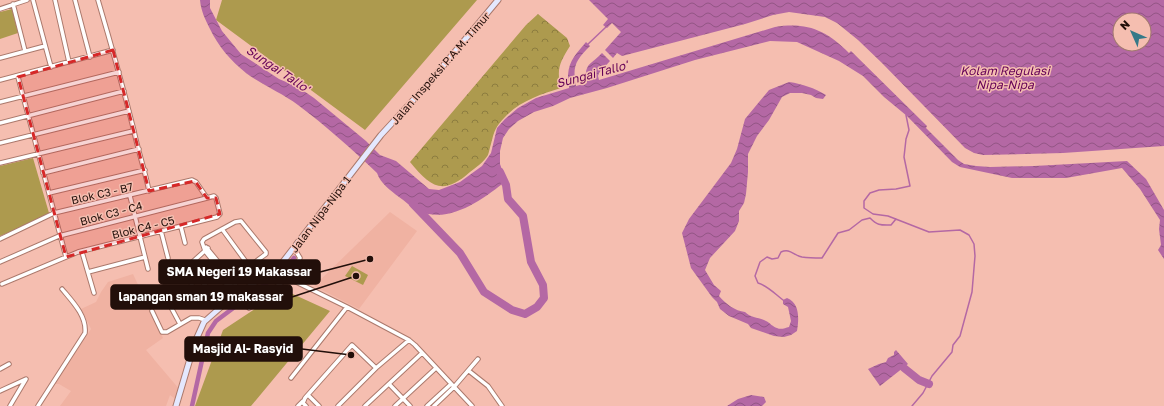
<svg xmlns="http://www.w3.org/2000/svg" width="1164" height="406" viewBox="0 0 1164 406" font-family="'Golos Text',sans-serif">
	<style>
		.built { fill: #f0b2a2 }
		.grass { fill: #ad9a4e }
		.park { fill: url(#park-crowns) }
		.water { fill: url(#water-waves); fill-rule: evenodd }
		.lines { fill: none; stroke-linecap: round; stroke-linejoin: round }
		.stream { stroke: #b468a4; stroke-width: 1.5 }
		.canal { stroke: #b468a4; stroke-width: 4.5 }
		.river { stroke: #b468a4; stroke-width: 8 }
		.street-casing { stroke: #ab796c; stroke-width: 5.5 }
		.secondary-casing { stroke: #ab796c; stroke-width: 7 }
		.street { stroke: #fff; stroke-width: 3.5 }
		.secondary { stroke: #e4e8fe; stroke-width: 5 }
		.marked { fill: #d62828; fill-opacity: 0.2; stroke: #d62828; stroke-width: 3; stroke-dasharray: 8 5; stroke-linejoin: round }
		.labels { text-anchor: middle; dominant-baseline: central; stroke-width: 3; stroke-linejoin: round; paint-order: stroke }
		.street-label { font-size: 11px; fill: #220f0a; stroke: #f5beb0 }
		.water-label { font-size: 12px; font-style: italic; fill: #640057; stroke: #f5beb0 }
		.leader { fill: none; stroke: #220f0a; stroke-width: 1.5 }
		.callout-dot { fill: #220f0a; stroke: #f5beb0; stroke-width: 1.5 }
		.callout { fill: #220f0a; stroke: #220f0a; stroke-width: 1.5 }
		.callout-label { font-size: 12px; text-anchor: middle; font-weight: bold; fill: #fff }
	</style>
	<defs>
		<pattern id="park-crowns" width="20" height="18" patternUnits="userSpaceOnUse"><rect width="20" height="18" fill="#ad9a4e"/><path d="M2 6a3 3 0 1 1 6 0M12 15a3 3 0 1 1 6 0" fill="none" stroke="#8c7c3f"/></pattern>
		<pattern id="water-waves" width="16" height="10" patternUnits="userSpaceOnUse"><rect width="16" height="10" fill="#b468a4"/><path d="M0 5q4-4 8 0t8 0" fill="none" stroke="#925484"/></pattern>
	</defs>
	<rect width="100%" height="100%" fill="#f5beb0"/>
	<path class="built" d="M390 212 417 231 359 309 314 286Z
		M133 274 163 338 146 350 180 390 178 401 170 395 166 406H60L71 391 59 384H54L91 329 81 309 96 302 101 292 108 282Z"/>
	<path class="grass" d="M222 0H477L365 130 216 20Z
		M12 9 18 33 0 39V12Z
		M33 158 49 213 22 227 0 236V166Z
		M352 266 368 275 363 285 345 276Z
		M284 290 330 311 251 406H195L223 330Z"/>
	<path class="park" d="M538 14 567 38 570 46C560 62 556 69 561 88 541 94 520 101 505 117 496 126 494 131 491 144 490 147 489 152 488 155 484 162 475 168 470 172 442 197 430 186 410 162L526 25Z"/>
	<path class="water" d="M200 0H210V8L222 31 241 54 279 79 298 87 314 98 366 141 380 155 396 161 429 189 439 190 460 182 482 166 491 153 497 128 505 119 518 108 536 98 569 88C569 84 568 80 568 75 569 60 577 53 586 42L590 46C576 60 572 66 576 86L587 83C583 63 591 65 602 53L610 61 599 73 598 76 599 80 775 27C807 22 826 30 849 53L851 51 927 126 926 128 958 160 964 164 976 166 990 167 1034 166 1127 161 1146 179 1164 210V259L1158 250 1161 245 1159 229 1160 220 1140 189 1122 168 1066 178H1012L960 167 952 162 907 116 884 97 863 76 839 61 797 42 770 41 695 60 607 88 570 98 553 106 534 112 518 121 509 129 503 138 500 151V164L506 181C483 199 448 226 417 210 411 207 405 201 399 197 390 190 381 184 377 173 352 149 326 126 298 105 282 93 262 85 246 73 231 61 218 46 210 29 205 19 201 11 200 0Z
		M589 0H1164V146L1063 153 983 155 974 153 965 148 882 63 858 40 837 23 825 17 789 12 773 15 745 24 622 56 617 53 613 58 605 50 621 32 612 23 607 28 603 25 608 19ZM1120 20H1144V44H1120Z
		M789 82C803 84 814 88 826 95L823 99 816 98 811 95 802 93H790L782 97 769 120 757 136 748 154V172L746 194 744 203 739 211V221L735 231 710 258 705 270 714 285 721 291 719 296C726 304 735 311 745 312 751 318 758 317 766 321 770 323 773 327 777 328 781 330 785 328 789 327L791 321 788 307 783 304V300L787 298C800 303 799 319 797 331L791 335 784 337 774 336 751 328 748 324 729 316 720 309 717 302 712 297 691 268 682 233 689 219 731 163 737 149 745 119 769 90Z
		M896 350 908 364 880 386 868 369 879 364 886 362 888 358 894 355V352Z
		M751 395 764 397 766 402 762 406H727L738 399Z"/>
	<g class="lines">
		<path class="stream" d="M587 45 606 27
			M906 115 909 130 906 139 904 157 910 186 896 189 879 190 870 193 864 201V208L873 214 888 216 929 232 960 230 969 235 974 244 975 256 972 292 960 336 953 345 952 352 932 376 923 393 912 406
			M783 300C775 294 768 286 758 283L755 276 760 262 767 257 772 259 778 258 781 252C790 248 793 255 802 257 809 258 815 258 822 258L838 233 849 230 862 220 870 218C878 226 881 225 891 225L896 219"/>
		<path class="canal" d="M192 406 208 333 216 321 284 270 294 258"/>
		<path class="river" d="M413 204 460 253 484 292 512 310 525 314 537 307 544 298 543 285 531 262 523 216 508 199 506 185 500 172
			M904 368 919 380 929 384"/>
		<defs>
			<path id="street" d="M33 0 51 67
				M55 0 69 62
				M75 0 90 57
				M98 0C111 44 123 87 134 131 138 151 145 170 149 191
				M13 4 25 51
				M0 9 27 0
				M0 58 45 46
				M18 77 66 257
				M0 80 113 50
				M0 102 119 72
				M0 123 124 91
				M0 143 129 111
				M0 163 133 131
				M43 173 139 149
				M49 193 145 170
				M130 196 148 269
				M181 227 185 243
				M222 229 249 266
				M161 231 168 258
				M0 239 54 213 192 180 196 182 207 198
				M206 247 233 280 240 294
				M208 248 188 266 214 295
				M293 250 297 253 300 258 290 275V279L347 307 409 340 415 345 472 406
				M82 252 94 293
				M0 262 59 236 207 198 214 196 216 198 220 214 217 217 78 252 2 284
				M188 266 185 268V272L201 302 203 303H204L230 282C242 273 253 263 266 254V252L241 221 235 222 204 239 202 242 205 251 230 282 235 297
				M88 272 145 257
				M166 298 180 324
				M249 308 289 277
				M152 311 162 332H167L191 318H199L205 320
				M0 369 9 364
				M469 371 488 386 502 406
				M291 378 347 307
				M389 384 410 406
				M0 391 26 379 10 406
				M308 395 319 406
				M38 406 85 333C87 316 72 301 62 289
				M298 406 303 401
				M306 406 303 403 305 398 352 345 376 368
				M338 406 376 368 409 340
				M365 406 422 353
				M395 406 436 368
				M427 406 451 384
				M434 406 454 387 478 359"/>
			<path id="secondary" d="M176 406 195 342 204 322 221 307 282 263 381 135 428 84 498 0"/>
		</defs>
		<use href="#street" class="street-casing"/>
		<use href="#secondary" class="secondary-casing"/>
		<use href="#street" class="street"/>
		<use href="#secondary" class="secondary"/>
	</g>
	<path class="marked" d="M113 50 149 191 195 181 207 198H216L220 214 66 257 18 77Z"/>
	<g class="labels">
		<g class="street-label">
			<text transform="translate(440 68) rotate(-49)">Jalan Inspeksi P.A.M. Timur</text>
			<text transform="translate(102 193) rotate(-13)">Blok C3 - B7</text>
			<text transform="translate(111 213) rotate(-15)">Blok C3 - C4</text>
			<text transform="translate(320 214) rotate(-53)">Jalan Nipa-Nipa 1</text>
			<text transform="translate(143 227) rotate(-14)">Blok C4 - C5</text>
		</g>
		<g class="water-label">
			<text transform="translate(278 69) rotate(34)">Sungai Tallo'</text>
			<text x="1005" y="70">Kolam Regulasi<tspan x="1005" dy="14">Nipa-Nipa</tspan></text>
			<text transform="translate(592 74) rotate(-15)">Sungai Tallo'</text>
		</g>
	</g>
	<path class="leader" d="M370 259L320 272M356 276L292 297M351 355L302 349"/>
	<g class="callout-dot">
		<circle cx="370" cy="259" r="4"/>
		<circle cx="356" cy="276" r="4"/>
		<circle cx="351" cy="355" r="4"/>
	</g>
	<g class="callout">
		<rect x="159" y="260" width="161" height="24" rx="4"/>
		<rect x="111" y="285" width="181" height="24" rx="4"/>
		<rect x="185" y="337" width="117" height="24" rx="4"/>
	</g>
	<g class="callout-label">
		<text x="239" y="276">SMA Negeri 19 Makassar</text>
		<text x="201" y="301">lapangan sman 19 makassar</text>
		<text x="243" y="353">Masjid Al- Rasyid</text>
	</g>
	<g transform="translate(1132 32) rotate(315)"><circle r="19" fill="#f5beb0" stroke="#a1786e"/>
	<path d="M0-3L7 15L0 10L-7 15Z" fill="#357988"/>
	<text y="-6" font-size="11" font-weight="bold" text-anchor="middle" fill="#220f0a">N</text>
	</g>
</svg>
